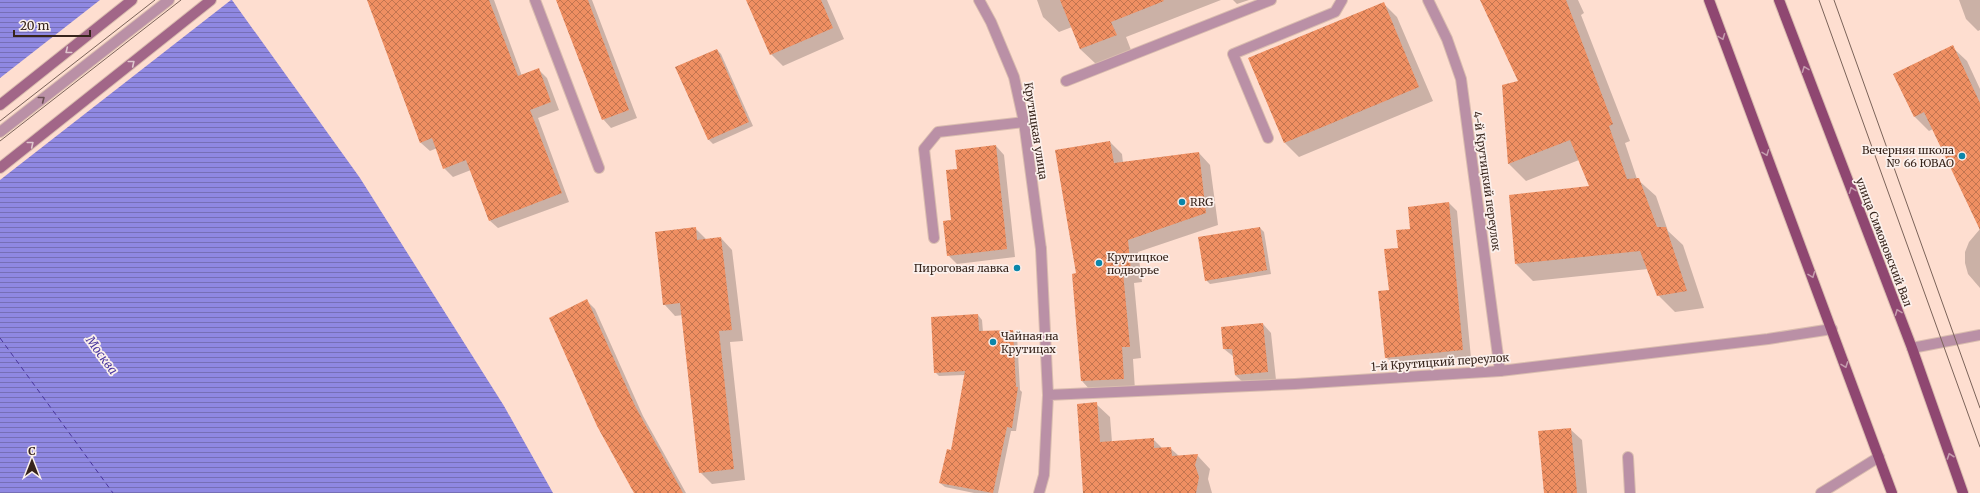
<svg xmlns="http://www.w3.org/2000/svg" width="1980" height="493" viewBox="0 0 1980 493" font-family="Merriweather,serif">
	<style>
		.water { fill: url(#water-rules) }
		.pier { fill: #feded0 }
		.shadow { fill: #0003 }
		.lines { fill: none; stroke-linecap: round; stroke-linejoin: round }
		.ferry { stroke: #48359d; stroke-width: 1; stroke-dasharray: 5 4; stroke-linecap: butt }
		.building { fill: url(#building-cross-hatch) }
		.lane-casing { stroke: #dabdaf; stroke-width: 12 }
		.street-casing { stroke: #dabdaf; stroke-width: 12 }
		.secondary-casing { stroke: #dabdaf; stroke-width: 12 }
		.primary-casing { stroke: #dabdaf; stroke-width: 12 }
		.lane { stroke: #ba90a6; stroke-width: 10 }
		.street { stroke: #ba90a6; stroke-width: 10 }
		.secondary { stroke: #a26688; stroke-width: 10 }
		.primary { stroke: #8f4771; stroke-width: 10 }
		.tram { stroke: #7b6359; stroke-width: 1 }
		.oneway { stroke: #c59cae }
		.oneway2 { stroke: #e0c7ce }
		.oneway3 { stroke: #6b4f53 }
		.poi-dot { fill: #0a86aa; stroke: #fbf0ec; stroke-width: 1.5 }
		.labels { text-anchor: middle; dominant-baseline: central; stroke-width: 3.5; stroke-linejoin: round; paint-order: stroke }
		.street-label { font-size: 11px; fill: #37241b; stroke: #fbf0ec }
		.poi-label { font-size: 11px; fill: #37241b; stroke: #fbf0ec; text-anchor: start }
		.water-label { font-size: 12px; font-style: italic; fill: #48359d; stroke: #fbf0ec }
	</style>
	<defs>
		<pattern id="water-rules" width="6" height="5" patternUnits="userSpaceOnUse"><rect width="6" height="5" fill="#8f88e2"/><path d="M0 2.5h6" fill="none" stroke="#766fb6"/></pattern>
		<pattern id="building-cross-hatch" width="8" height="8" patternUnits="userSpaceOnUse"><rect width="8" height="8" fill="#ef8f62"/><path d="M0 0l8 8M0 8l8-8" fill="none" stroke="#c27550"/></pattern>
	</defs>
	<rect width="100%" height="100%" fill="#feded0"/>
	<path class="water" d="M0 0H232L360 178 504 406 553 493H0Z"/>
	<path class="pier" d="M100 0H231L0 180V78Z"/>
	<path class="shadow" d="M368 0H494L522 76 538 69 547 78 559 110 538 118 569 202 498 228 489 220 471 170 453 177 444 168 437 148 430 151 421 143Z
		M557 0H592L637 118 611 128 603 119Z
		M747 0H827L844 39 783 66 771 54Z
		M1037 0H1221L1126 37 1131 50 1096 64 1080 49 1072 27 1059 32 1043 17Z
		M1233 0H1249L1237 4Z
		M1481 0H1578L1584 13 1581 15 1630 141 1625 143 1637 179 1656 196 1668 231 1683 245 1704 308 1675 312 1658 295 1648 269 1533 281 1516 264 1590 187 1579 160 1526 181 1509 164 1503 86 1519 82Z
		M1959 0H1980V30L1978 31 1966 19Z
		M1383 3 1397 17 1433 101 1299 157 1285 143 1249 59Z
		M1952 47 1967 61 1980 89V214L1933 129 1929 131 1914 116Z
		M717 50 721 54 753 126 713 144 709 140Z
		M1110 142 1122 154 1123 163 1199 153 1210 165 1218 225 1138 252 1142 282 1134 283 1141 358 1133 359 1135 390 1093 393 1082 381 1077 274Z
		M996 146 1004 155 1015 257 957 264 948 255 958 170Z
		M1449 203 1457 211 1471 358 1395 366 1386 357 1390 291 1399 248 1411 229Z
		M695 228 707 240 721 238 732 250 743 341 730 342 745 480 712 484 700 472 683 315 675 316 664 304Z
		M1260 228 1264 232 1271 274 1210 284 1206 280Z
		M1980 229V288L1968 274 1965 263V252L1969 242Z
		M587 301 595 309 643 416 686 493H636Z
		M978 315 982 320 983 332 1013 331 1017 335 1020 390 1022 392 1016 431H1011L998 493H974L945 487 940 483 952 451 965 375 939 376 935 372Z
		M1263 324 1271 333 1276 380 1244 383 1235 375 1234 357 1224 349Z
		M1096 404 1110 417 1112 442 1153 439 1162 448H1170L1179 456 1197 455 1210 469 1208 479 1212 493H1084Z
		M1570 429 1582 440 1587 493H1545Z"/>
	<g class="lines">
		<path class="ferry" d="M0 338 113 493"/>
	</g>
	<path class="building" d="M367 0H489L518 76 539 68 551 102 530 110 562 193 489 221 466 160 443 169 432 138 420 143Z
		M556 0H588L629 110 602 120Z
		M746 0H821L833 28 770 55Z
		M1060 0H1163L1164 1 1111 22 1117 35 1080 49Z
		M1480 0H1566L1613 124 1609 126 1627 179 1639 178 1657 227H1666L1687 291 1657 296 1640 251 1515 264 1509 195 1589 186 1570 140 1508 164 1502 85 1518 81Z
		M1384 2 1419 87 1284 143 1248 58Z
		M1953 45 1980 103V230L1924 112 1914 117 1893 74Z
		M717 49 749 122 708 140 675 67Z
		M1110 141 1114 163 1199 152 1206 213 1128 240 1131 271 1123 272 1130 347H1122L1124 379 1081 381 1072 274 1076 273 1055 150Z
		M996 145 1007 249 947 256 943 221 951 220 946 170 957 169 955 150Z
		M1449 202 1463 350 1385 358 1378 291 1389 290 1384 249 1398 248 1396 230 1410 229 1408 207Z
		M696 227 697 240 721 237 732 330 719 331 734 469 699 473 680 303 663 305 655 232Z
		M1260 227 1267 270 1205 281 1198 237Z
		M587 299 635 406 683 493H634L597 426 549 318Z
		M978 314 979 331 1013 330 1016 387H1018L1012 428 1007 427 993 493 939 483 947 449 951 450 965 371 934 373 931 317Z
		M1263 323 1268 372 1235 375 1232 349H1223L1221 327Z
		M1097 402 1100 442 1154 438V448L1171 447 1172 456 1198 454 1195 465 1199 477 1196 493H1083L1077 404Z
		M1571 428 1577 493H1544L1538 431Z"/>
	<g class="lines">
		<defs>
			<path id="lane" d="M535 0 599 168
				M1066 81 1271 0
				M0 132 169 0
				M1268 138 1233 54 1335 12 1342 0
				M934 238 924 149 938 132 1024 122
				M1048 395 1295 384 1500 371
				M1628 457 1630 493
				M1039 493 1044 475 1048 395 1041 249
				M1821 493 1879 457"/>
			<path id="street" d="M979 0 991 22 1014 77 1024 122 1041 249
				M1428 0 1447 39 1461 79 1500 371 1768 339 1832 329
				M1912 348 1980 335"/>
			<path id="secondary" d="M0 105 132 0
				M0 168 211 0"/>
			<path id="primary" d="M1709 0 1892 493
				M1779 0 1912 348 1963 493"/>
		</defs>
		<use href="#lane" class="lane-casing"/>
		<use href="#street" class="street-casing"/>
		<use href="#secondary" class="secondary-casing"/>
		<use href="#primary" class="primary-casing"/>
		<use href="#lane" class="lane"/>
		<use href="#street" class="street"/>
		<use href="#secondary" class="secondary"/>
		<use href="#primary" class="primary"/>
		<path class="tram" d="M1819 0 1980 447
			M1834 0 1980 408
			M0 121 155 0
			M0 141 181 0"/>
	</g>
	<defs><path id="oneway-chevron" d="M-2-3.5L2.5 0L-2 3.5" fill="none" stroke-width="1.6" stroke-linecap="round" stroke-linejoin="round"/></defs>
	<g class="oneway">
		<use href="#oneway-chevron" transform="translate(1722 37) rotate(69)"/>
		<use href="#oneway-chevron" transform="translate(1805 69) rotate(-111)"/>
		<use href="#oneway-chevron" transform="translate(1766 153) rotate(69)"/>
		<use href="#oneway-chevron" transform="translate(1852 190) rotate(-111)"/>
		<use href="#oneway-chevron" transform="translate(1812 275) rotate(69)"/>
		<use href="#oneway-chevron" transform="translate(1898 312) rotate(-111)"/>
		<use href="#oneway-chevron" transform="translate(1845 365) rotate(70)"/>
		<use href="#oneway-chevron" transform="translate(1950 456) rotate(-109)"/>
	</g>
	<g class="oneway2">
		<use href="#oneway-chevron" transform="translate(68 51) rotate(141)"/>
		<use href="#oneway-chevron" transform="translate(132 63) rotate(-39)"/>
		<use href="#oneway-chevron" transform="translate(31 144) rotate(-39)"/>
	</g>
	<use class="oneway3" href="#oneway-chevron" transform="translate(42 99) rotate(-38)"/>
	<g class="poi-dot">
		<circle cx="1962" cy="156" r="4"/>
		<circle cx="1182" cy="202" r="4"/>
		<circle cx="1099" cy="263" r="4"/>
		<circle cx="1017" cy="268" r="4"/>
		<circle cx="993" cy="342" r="4"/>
	</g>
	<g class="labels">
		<g class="street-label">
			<text transform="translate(1036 131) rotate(81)">Крутицкая улица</text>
			<text transform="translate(1487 181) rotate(82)">4-й Крутицкий переулок</text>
			<text transform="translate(1884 242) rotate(69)">улица Симоновский Вал</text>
			<text transform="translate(1440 362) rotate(-4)">1-й Крутицкий переулок</text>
		</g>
		<g class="poi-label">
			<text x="1954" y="150" text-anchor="end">Вечерняя школа<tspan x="1954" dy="13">№ 66 ЮВАО</tspan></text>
			<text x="1190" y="202">RRG</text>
			<text x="1107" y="257">Крутицкое<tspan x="1107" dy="13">подворье</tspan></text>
			<text x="1009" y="268" text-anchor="end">Пироговая лавка</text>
			<text x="1001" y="336">Чайная на<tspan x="1001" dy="13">Крутицах</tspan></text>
		</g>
		<g class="water-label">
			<text transform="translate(102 355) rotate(54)">Москва</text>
		</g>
	</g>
	<g transform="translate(32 461)" stroke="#fbf0ec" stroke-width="3" paint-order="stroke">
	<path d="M0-3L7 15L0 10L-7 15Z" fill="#37241b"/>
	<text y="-6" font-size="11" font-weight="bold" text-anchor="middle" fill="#37241b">С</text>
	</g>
	<path d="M14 30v6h76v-6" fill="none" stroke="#37241b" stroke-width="2"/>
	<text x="20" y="30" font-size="12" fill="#37241b" stroke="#fbf0ec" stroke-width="3" paint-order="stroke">20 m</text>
</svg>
